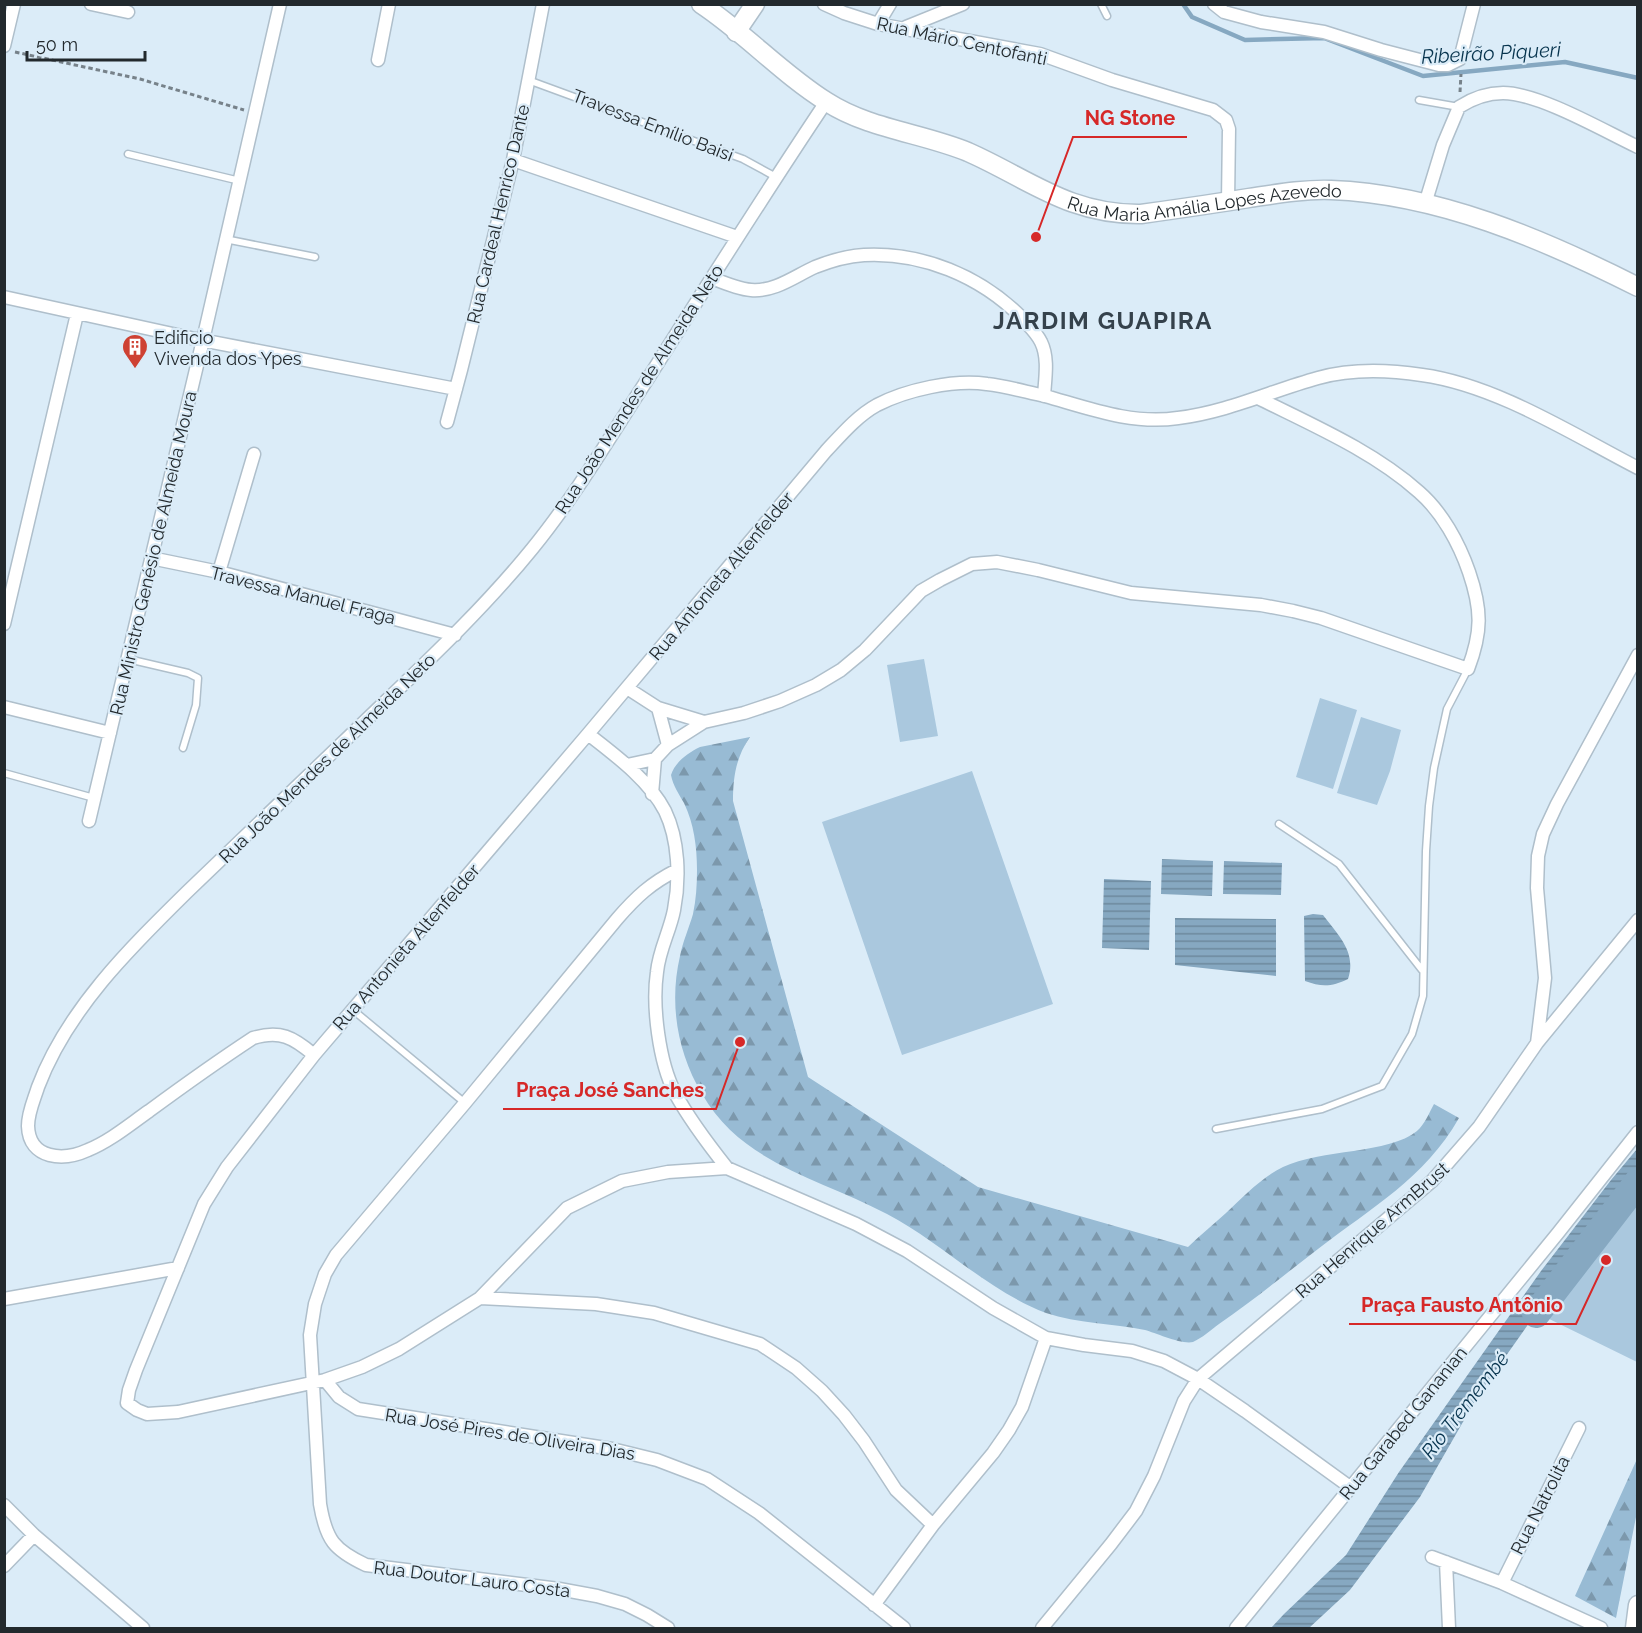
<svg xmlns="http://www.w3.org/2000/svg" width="1642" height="1633" viewBox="0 0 1642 1633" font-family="Raleway,sans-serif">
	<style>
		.forest { fill: url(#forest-firs) }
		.park { fill: #aac8de }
		.water { fill: url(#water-rules) }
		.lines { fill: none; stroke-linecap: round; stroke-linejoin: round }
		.stream { stroke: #86a8c1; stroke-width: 4.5 }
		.river { stroke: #86a8c1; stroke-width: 28 }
		.lane-casing { stroke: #afbfcb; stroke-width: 9 }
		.street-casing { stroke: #afbfcb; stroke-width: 15 }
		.secondary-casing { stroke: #afbfcb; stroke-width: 21 }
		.path { stroke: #77828a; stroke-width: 3; stroke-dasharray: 4.5 3; stroke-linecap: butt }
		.lane { stroke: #fff; stroke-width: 6 }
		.street { stroke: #fff; stroke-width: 12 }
		.secondary { stroke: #fff; stroke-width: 18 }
		.labels { text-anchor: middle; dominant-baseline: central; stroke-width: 4.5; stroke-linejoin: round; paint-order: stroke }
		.street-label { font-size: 18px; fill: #22292d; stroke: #dbecf8 }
		.poi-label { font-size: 18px; fill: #22292d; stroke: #dbecf8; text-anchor: start }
		.water-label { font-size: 20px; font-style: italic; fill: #07344e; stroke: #dbecf8 }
		.district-label { font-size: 24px; font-weight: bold; letter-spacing: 1.5px; fill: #35424c; stroke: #dbecf8 }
		.leader { fill: none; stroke: #d62828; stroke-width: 2 }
		.callout-dot { fill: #d62828; stroke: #dbecf8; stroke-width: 2 }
		.callout-label { font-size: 20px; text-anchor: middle; font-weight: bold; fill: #d62828; stroke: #dbecf8; stroke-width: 4.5; stroke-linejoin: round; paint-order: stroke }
	</style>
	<defs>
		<pattern id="forest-firs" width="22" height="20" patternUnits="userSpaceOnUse" patternTransform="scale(1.5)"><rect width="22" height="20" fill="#98bbd4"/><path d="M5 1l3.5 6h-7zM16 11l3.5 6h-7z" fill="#7c98ac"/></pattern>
		<pattern id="water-rules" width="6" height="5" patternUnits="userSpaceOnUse" patternTransform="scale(1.5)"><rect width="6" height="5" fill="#86a8c1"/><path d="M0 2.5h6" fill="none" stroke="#6d899d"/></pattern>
	</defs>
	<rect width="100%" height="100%" fill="#dbecf8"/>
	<path class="forest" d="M750 737C736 757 733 777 733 801L808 1077 978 1187 1188 1247C1200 1235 1214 1224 1226 1213 1243 1197 1262 1177 1283 1167 1321 1149 1389 1154 1417 1131 1425 1124 1429 1113 1434 1104L1459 1118C1425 1178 1371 1208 1318 1249 1285 1274 1253 1301 1219 1324 1211 1330 1202 1338 1193 1342 1182 1345 1156 1333 1145 1330 1112 1323 1078 1324 1046 1313 988 1291 942 1243 887 1214 820 1178 743 1165 702 1094 677 1052 669 1003 680 956 683 941 689 928 693 914 696 900 697 885 697 870 697 847 694 824 684 803 679 794 673 786 671 775 675 762 688 753 700 747Z
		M1637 1459V1512L1616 1618 1575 1596Z"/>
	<path class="park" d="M924 659 938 736 900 742 887 665Z
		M1320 698 1357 710 1333 789 1296 777Z
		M1361 717 1401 730 1390 771 1377 805 1337 793Z
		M972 771 1053 1004 902 1055 822 822Z
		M1637 1178V1362L1537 1313 1585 1244Z"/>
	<path class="water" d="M1162 859 1213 861 1212 896 1161 894Z
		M1224 861 1282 863 1281 895 1223 894Z
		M1104 879 1151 881 1149 950 1102 948Z
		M1313 914 1323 915C1338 935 1357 952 1348 979 1332 987 1321 987 1305 981L1304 916Z
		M1175 918 1276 919V976L1175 965Z
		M1637 1149V1178L1585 1244 1479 1394 1420 1497 1350 1590 1309 1628H1271L1284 1614 1346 1555 1399 1472 1541 1271 1611 1180Z"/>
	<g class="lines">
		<path class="stream" d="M1183 4 1192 17 1245 40 1324 38 1423 76 1565 62 1638 78"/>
		<path class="river" d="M1536 1314 1638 1182"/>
		<defs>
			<path id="lane" d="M1101 4 1107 16
				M528 80 743 159 776 177
				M1419 100 1459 107
				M128 154 240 181
				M225 239 315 257
				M128 659 188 673 198 678 196 705 183 748
				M4 773 94 798
				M1279 824 1339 864 1422 970
				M353 1010 465 1103
				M1216 1129 1322 1109 1382 1086 1412 1034 1423 996 1426 851 1429 806 1434 768 1447 709 1468 669"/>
			<path id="street" d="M91 4 128 12
				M824 4 844 13 878 24 1040 54 1112 80 1213 110 1226 120 1229 129 1228 202
				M1214 4 1224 12 1261 22 1324 32 1381 50 1439 65H1448L1460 59 1474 4
				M878 24 890 4
				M906 27 963 4
				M4 46 14 4
				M378 60 389 4
				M513 160 737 237
				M1425 204 1443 145 1459 107C1473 98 1487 93 1503 93 1539 93 1604 131 1638 147
				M712 278C724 283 738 289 751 290 775 292 795 276 815 267 830 261 848 256 864 255 922 252 980 276 1021 317 1028 325 1037 333 1041 342 1049 358 1045 379 1044 396
				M4 297 191 338 456 389
				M447 422 461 370 513 160 543 4
				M151 558 219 572 455 635
				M219 572 254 454
				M4 624 77 314
				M627 688 658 708 704 722 744 713 780 701 816 685 841 670 865 650 921 591 940 580 972 564 997 562 1038 570 1131 593 1261 605 1293 611 1321 618 1468 669C1482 632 1482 610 1469 572 1459 543 1442 512 1419 492 1373 451 1312 425 1258 398
				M4 707 110 733
				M658 708 668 745
				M588 734C615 755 649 780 665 811 679 840 680 879 674 910 670 931 659 950 657 972 652 1006 659 1062 675 1093 689 1119 708 1144 727 1168
				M627 765 655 759
				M652 794 655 759 668 745 704 722
				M89 821 203 340 280 4
				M1537 1043 1545 978 1537 888 1538 856 1543 834 1557 804 1638 655
				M314 1055C293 1037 280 1030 253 1038 218 1061 183 1086 149 1111 129 1125 110 1141 88 1150 64 1161 29 1160 28 1126 28 1112 34 1100 38 1087 67 1010 129 949 187 892 245 837 302 781 360 726 419 669 480 613 532 549 576 495 611 435 649 377 707 285 765 193 826 102
				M480 1298 596 1304 654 1313 760 1344 796 1368 822 1391 844 1415 864 1441 896 1490 933 1525
				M4 1299 178 1268
				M325 1380 339 1397 358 1409 612 1449 657 1460 707 1479 759 1513 904 1628
				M1350 1487 1245 1411 1198 1379 1164 1361 1132 1351 1084 1345 1046 1338 993 1308 907 1251 856 1224 727 1168 668 1172 622 1181 567 1208 480 1298 399 1349 362 1367 325 1380 178 1412 147 1414 137 1410 127 1403 129 1390 136 1370 204 1204 227 1167 314 1055 588 734 826 451C841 435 857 416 877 405 906 390 954 379 987 384 1006 386 1026 392 1045 396 1088 408 1132 425 1178 418 1227 412 1271 391 1318 378 1350 369 1389 370 1422 375 1496 385 1572 434 1638 468
				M4 1505 34 1535 143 1628
				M1432 1557 1502 1583 1601 1628
				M1446 1562 1449 1628
				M4 1566 34 1535
				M1502 1583 1579 1428
				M874 1605 933 1525 993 1453 1009 1430 1022 1407 1046 1338
				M668 1628 647 1615 625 1604 597 1596 559 1589 366 1565C334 1550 326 1540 320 1504L310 1335 315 1304 325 1274 336 1255 465 1103 617 919C636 897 651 883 677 870
				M1042 1628 1111 1544 1136 1511 1154 1476 1184 1401 1198 1379 1432 1181 1479 1127 1537 1043 1638 920
				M1236 1628 1558 1233 1638 1132"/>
			<g id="secondary">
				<path id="s1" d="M701 4C745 33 782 74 827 102 869 129 922 133 968 152 1029 179 1069 215 1141 214 1177 209 1213 204 1249 198 1276 194 1304 189 1331 190 1438 194 1543 239 1638 287"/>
				<path d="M736 32 755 4"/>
				<path d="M1635 1628 1638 1605"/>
			</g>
		</defs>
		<use href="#lane" class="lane-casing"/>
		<use href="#street" class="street-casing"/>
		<use href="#secondary" class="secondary-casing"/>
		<path class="path" d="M15 52 140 79 244 110
			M1460 92 1461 74"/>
		<use href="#lane" class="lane"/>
		<use href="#street" class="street"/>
		<use href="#secondary" class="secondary"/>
	</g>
	<defs>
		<symbol id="building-pin" viewBox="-11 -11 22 30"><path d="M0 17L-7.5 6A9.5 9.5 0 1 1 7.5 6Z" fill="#ce4133" stroke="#dbecf8"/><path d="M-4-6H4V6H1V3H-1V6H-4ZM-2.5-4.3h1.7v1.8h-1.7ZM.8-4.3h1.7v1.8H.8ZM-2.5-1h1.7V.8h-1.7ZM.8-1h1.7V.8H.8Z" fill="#fff"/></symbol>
	</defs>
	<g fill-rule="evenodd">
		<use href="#building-pin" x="120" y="332" width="30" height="40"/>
	</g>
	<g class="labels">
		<g class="street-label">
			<text transform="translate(962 41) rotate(12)">Rua Mário Centofanti</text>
			<text transform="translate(653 125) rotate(21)">Travessa Emílio Baisi</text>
			<text stroke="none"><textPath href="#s1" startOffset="560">Rua Maria Amália Lopes Azevedo</textPath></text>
			<text transform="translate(498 214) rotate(-77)">Rua Cardeal Henrico Dante</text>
			<text transform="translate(639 389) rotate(-57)">Rua João Mendes de Almeida Neto</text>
			<text transform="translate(153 553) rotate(-77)">Rua Ministro Genésio de Almeida Moura</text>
			<text transform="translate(721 576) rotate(-50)">Rua Antonieta Altenfelder</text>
			<text transform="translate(303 595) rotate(14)">Travessa Manuel Fraga</text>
			<text transform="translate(327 758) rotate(-44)">Rua João Mendes de Almeida Neto</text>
			<text transform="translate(406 947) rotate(-49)">Rua Antonieta Altenfelder</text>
			<text transform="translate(1372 1230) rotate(-41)">Rua Henrique ArmBrust</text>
			<text transform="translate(1403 1423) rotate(-51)">Rua Garabed Gananian</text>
			<text transform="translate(510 1434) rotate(9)">Rua José Pires de Oliveira Dias</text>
			<text transform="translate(1540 1505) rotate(-63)">Rua Natrolita</text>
			<text transform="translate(472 1579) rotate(7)">Rua Doutor Lauro Costa</text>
		</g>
		<g class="poi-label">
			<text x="154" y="337">Edificio<tspan x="154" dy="21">Vivenda dos Ypes</tspan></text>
		</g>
		<g class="water-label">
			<text transform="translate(1491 53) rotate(-3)">Ribeirão Piqueri</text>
			<text transform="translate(1465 1405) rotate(-52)">Rio Tremembé</text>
		</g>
		<g class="district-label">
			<text x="1103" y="320">JARDIM GUAPIRA</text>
		</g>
	</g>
	<path class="leader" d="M1036 237L1073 137H1187M740 1042L716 1109H503M1606 1260L1576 1324H1349"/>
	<g class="callout-dot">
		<circle cx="1036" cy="237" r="6"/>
		<circle cx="740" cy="1042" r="6"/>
		<circle cx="1606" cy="1260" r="6"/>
	</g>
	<g class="callout-label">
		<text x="1130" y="125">NG Stone</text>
		<text x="610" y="1097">Praça José Sanches</text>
		<text x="1462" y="1312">Praça Fausto Antônio</text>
	</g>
	<rect width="1642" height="1633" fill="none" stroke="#22292d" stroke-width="12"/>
	<path d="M27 51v9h118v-9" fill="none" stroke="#22292d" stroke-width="3"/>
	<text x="36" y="51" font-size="18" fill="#22292d" stroke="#dbecf8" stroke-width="4.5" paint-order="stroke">50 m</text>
</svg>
